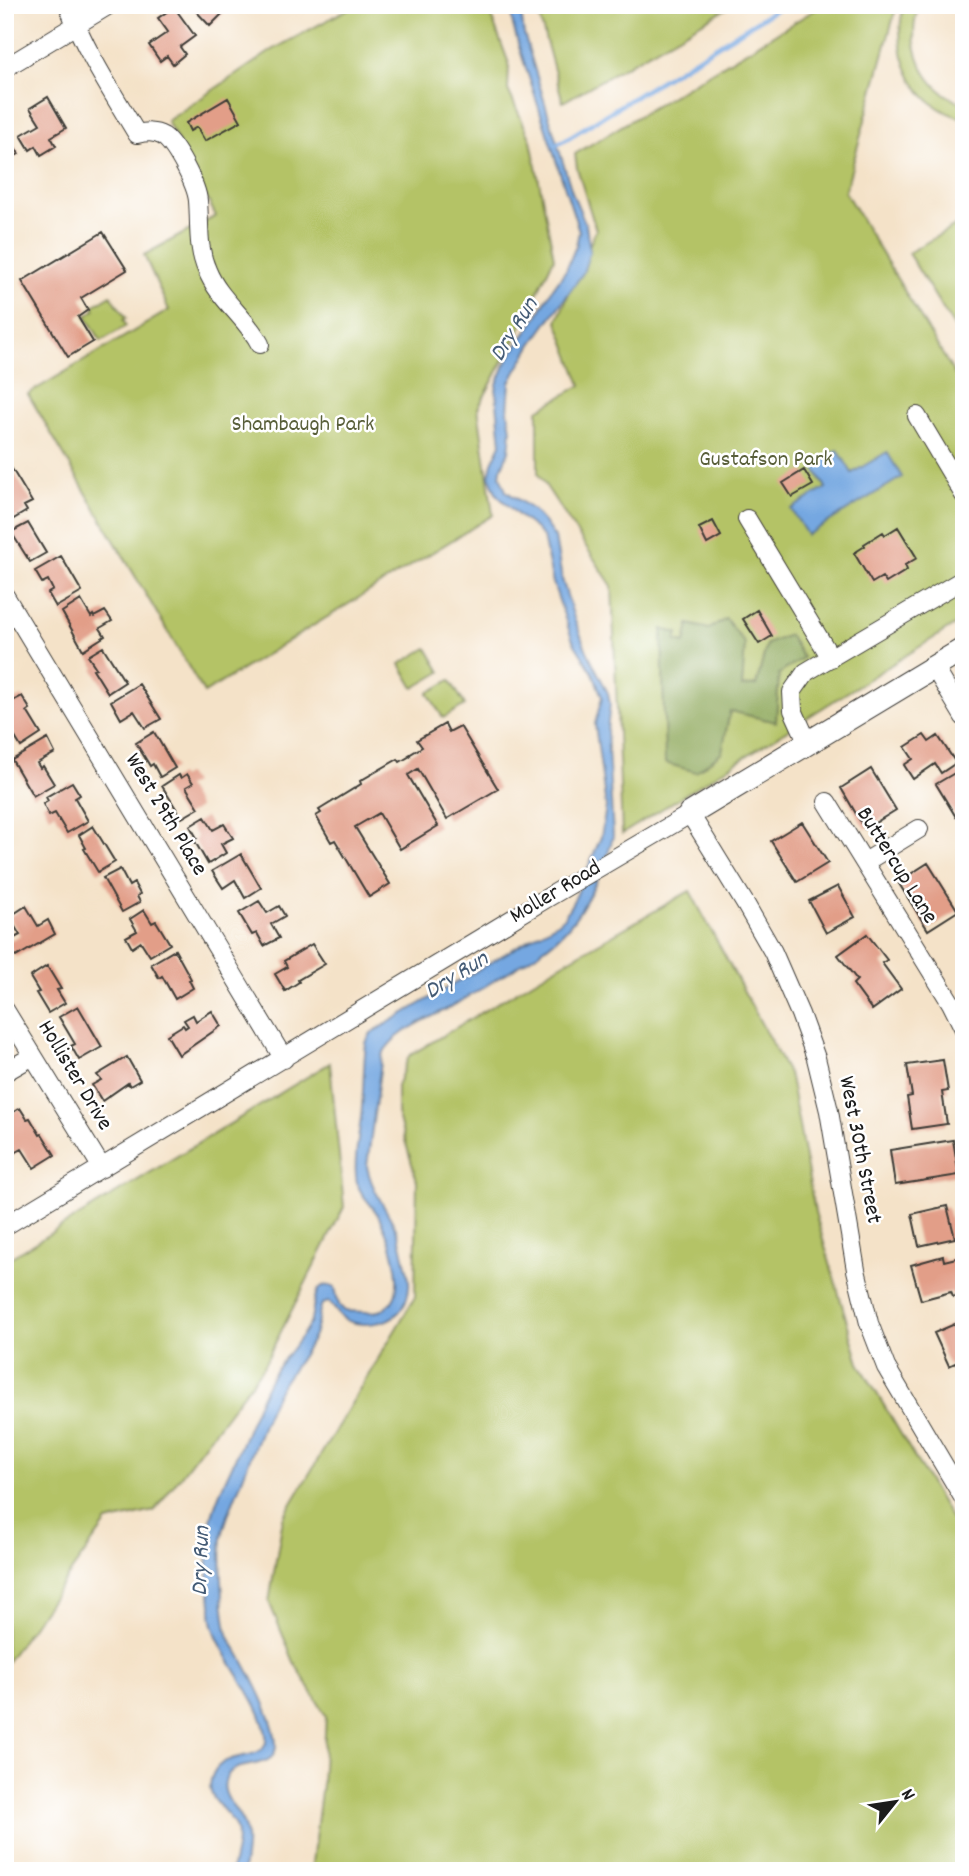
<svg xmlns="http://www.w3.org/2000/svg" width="969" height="1876" viewBox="0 0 969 1876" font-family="Dekko,sans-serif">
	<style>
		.green { fill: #b4c366; stroke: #687041; stroke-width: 2 }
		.forest { fill: #8fa95b; stroke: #56623c; stroke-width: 2 }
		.water { fill: #75a7e1; stroke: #48627e; stroke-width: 2 }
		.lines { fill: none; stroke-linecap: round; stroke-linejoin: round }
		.stream { stroke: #75a7e1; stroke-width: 4.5 }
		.building { fill: #e29e88 }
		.minor-casing { stroke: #3c3a36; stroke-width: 20 }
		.major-casing { stroke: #3c3a36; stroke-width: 25 }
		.minor { stroke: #fff; stroke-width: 18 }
		.major { stroke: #fff; stroke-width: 23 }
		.labels { text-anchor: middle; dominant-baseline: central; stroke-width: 5; stroke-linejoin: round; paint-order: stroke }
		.park-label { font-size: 23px; fill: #595f3a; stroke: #fff }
		.street-label { font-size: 23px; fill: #1c1c1c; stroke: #fff }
		.water-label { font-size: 24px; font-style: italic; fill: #445b75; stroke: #fff }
	</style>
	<rect width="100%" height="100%" fill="#fff"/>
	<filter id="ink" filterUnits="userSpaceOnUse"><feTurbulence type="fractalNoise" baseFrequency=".0143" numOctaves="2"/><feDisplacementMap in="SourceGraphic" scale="14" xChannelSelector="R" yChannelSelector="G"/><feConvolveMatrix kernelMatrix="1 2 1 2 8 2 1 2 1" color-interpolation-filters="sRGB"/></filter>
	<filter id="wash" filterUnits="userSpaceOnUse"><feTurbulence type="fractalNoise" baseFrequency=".00686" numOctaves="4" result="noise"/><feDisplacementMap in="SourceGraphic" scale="28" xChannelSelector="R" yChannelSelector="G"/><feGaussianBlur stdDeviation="1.57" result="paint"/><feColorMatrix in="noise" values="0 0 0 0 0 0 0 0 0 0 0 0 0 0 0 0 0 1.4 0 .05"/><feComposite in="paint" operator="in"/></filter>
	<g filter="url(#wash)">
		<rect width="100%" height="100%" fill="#f4e2c8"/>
		<path class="green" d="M355 5H487L509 64 508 90 531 140 554 258 514 341 478 408 493 515 204 693 28 394 169 310 144 255 216 216 167 121 274 49Z
			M536 5H732L563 102Z
			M823 5H897L845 192 964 390V619L622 834 612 586 538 474V410L581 385 557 321 596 230 577 168 575 154Z
			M904 5H919C905 45 923 89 964 104V119C913 105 891 54 904 5Z
			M964 221V343L908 253Z
			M111 295 126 318 123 320 126 326 101 341 86 316 95 310 93 306Z
			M427 648 441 672 414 688 400 664Z
			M450 680 465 705 443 718 428 693Z
			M690 891 790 1077 815 1212 859 1363 964 1541V1871H311L322 1784 326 1716 294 1662 269 1602 283 1518 415 1297 417 1181 397 1113V1086L409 1056 565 962Z
			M330 1063 344 1207 263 1367 154 1511 107 1522 5 1664V1261Z"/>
		<path class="forest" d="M726 619 745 644 742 687 756 685 767 644 789 635 803 658 779 674 776 722 730 711 722 752 696 772 665 763 662 629 678 633 676 641 685 643 689 624 709 629Z"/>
		<path class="water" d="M512 5H520L524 34 572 192 586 225 590 251 583 273 532 344 510 382 508 411 511 430 510 442 509 451 501 469 500 476 506 491 533 510 544 522 555 538 562 579 574 618 587 651 608 693 610 704 607 731 613 836C607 863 586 907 567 928 548 949 521 964 498 978 481 989 464 1000 447 1009 424 1021 394 1032 382 1055L367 1166C371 1189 386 1208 396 1229 401 1239 402 1250 405 1261 407 1269 410 1279 409 1287 408 1296 405 1306 399 1312 387 1325 357 1328 343 1318 337 1314 334 1307 329 1302L322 1304C318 1314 318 1325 314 1335 305 1356 288 1373 277 1393 263 1420 252 1454 241 1482 235 1498 227 1515 223 1532 219 1548 223 1622 229 1637 232 1644 237 1649 240 1655 253 1678 275 1718 276 1744 277 1772 238 1758 227 1776 216 1795 242 1812 245 1829 248 1842 245 1857 243 1871H231C234 1858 239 1842 236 1829 230 1808 201 1801 213 1774 225 1747 270 1765 266 1735 260 1698 223 1661 213 1625 211 1619 211 1611 211 1604 208 1577 205 1546 211 1520 215 1500 226 1479 234 1461 246 1434 256 1405 270 1379 277 1367 287 1356 295 1345 300 1338 306 1330 310 1323 315 1311 311 1276 335 1288L339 1305 345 1311C356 1311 372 1314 382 1310 412 1297 390 1238 379 1217 372 1203 357 1194 356 1176 354 1156 359 1137 361 1117 364 1093 363 1067 366 1043L371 1033 557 923 565 916 576 896 601 837 606 807 595 724 602 697 593 673 574 643 569 630 553 583 543 537 536 529 519 516 497 495 489 476 492 463 501 444 496 392 497 384 505 365 515 348 535 320 551 291 566 270 576 246 579 231 519 47 512 21Z
			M838 450 852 473 887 452 902 477 807 535 791 509 826 488 813 465Z"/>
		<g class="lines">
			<path class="stream" d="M555 146 783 5"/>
		</g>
		<g id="blocks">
			<path class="building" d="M196 5H231L210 26 193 8Z
				M174 7 195 36 180 47 185 54 173 64 167 56 160 61 149 45 168 32 158 18Z
				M48 97 66 128 51 137 56 146 41 155 36 146 30 150 21 135 40 124 30 108Z
				M228 98 241 121 205 141 197 127 190 131 186 123Z
				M5 131 19 154 5 162Z
				M103 232 127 270 81 298 88 310 78 317 93 342 68 357 22 281Z
				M12 469 32 502 24 506 27 511 5 524V474Z
				M804 470 813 485 792 497 783 483Z
				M713 521 721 536 707 544 699 528Z
				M28 523 46 553 30 562 11 532Z
				M898 527 917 558 905 565 907 570 886 583 882 577 872 583 854 553 865 546 864 544 883 532 885 535Z
				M61 556 82 592 56 607 48 593 53 590 48 580 42 583 35 571Z
				M81 600 91 617 93 615 94 617 105 611 112 621 100 628 105 636 83 650 62 612Z
				M757 610 772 636 759 644 743 619Z
				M103 647 125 682 108 693 93 669 96 668 88 656Z
				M139 684 161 719 145 728 134 711 121 719 111 701Z
				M22 696 30 709 27 711 41 734 21 747 5 721V705Z
				M445 724 449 732 460 726 498 789 447 819 418 769 408 775 438 826 400 849 379 813 355 827 390 884 369 897 335 840 331 842 316 816 321 813 319 810 361 784 360 781 398 759 400 762 410 756 409 755 422 747 417 740Z
				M154 732 175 768 160 777 153 764 150 766 136 743Z
				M924 735 929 742 938 736 956 763 941 773 935 764 913 779 904 765 913 759 905 747Z
				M48 739 55 753 37 763 40 768 43 766 54 784 33 796 12 760Z
				M871 769 896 810 865 829 841 788Z
				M958 771 964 780V812L956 817 936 784Z
				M187 774 193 783 186 787 199 808 182 818 162 786 179 775 181 778Z
				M72 782 80 795 75 798 88 821 67 833 55 813 49 816 43 804 48 801 46 797Z
				M205 817 213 830 224 824 233 838 221 844 226 853 208 864 194 840 197 838 190 826Z
				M802 822 828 863 797 882 771 841Z
				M93 826 115 862 98 872 84 849 86 848 79 835Z
				M241 854 261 888 245 898 235 880 223 888 212 871Z
				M928 863 958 911 928 930 898 882Z
				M120 869 129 886 134 883 140 894 137 896 140 902 122 912 103 878Z
				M838 886 855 917 826 933 809 901Z
				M259 901 267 913 279 906 285 916 271 924 279 938 264 946 257 933 252 935 239 913Z
				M26 906 38 926 48 920 55 934 16 957 7 942 20 935 9 917Z
				M144 910 152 923 156 921 170 944 150 956 141 942 132 948 126 937 137 931 130 919Z
				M867 934 887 960 882 963 901 989 872 1010 853 984 857 980 838 955Z
				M312 944 325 964 298 980 299 982 285 991 275 974 287 967 284 961Z
				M175 950 191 979 189 980 193 988 175 999 162 976 159 978 151 964Z
				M47 966 61 989 57 990 65 1003 48 1013 36 993 39 992 30 977Z
				M78 1006 102 1047 79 1060 71 1046 75 1044 59 1017Z
				M212 1011 221 1026 179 1055 167 1035 183 1025 185 1028 188 1026 184 1020 193 1015 196 1021Z
				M127 1057 140 1080 130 1086 128 1083 102 1101 92 1085 101 1080 97 1075Z
				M943 1060 948 1091 942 1092 947 1124 912 1129 907 1097 912 1096 907 1065Z
				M20 1108 27 1119 30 1118 40 1135 42 1134 55 1155 34 1168 22 1149 13 1154 5 1142V1117Z
				M953 1140 959 1175 895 1185 890 1150Z
				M947 1206 955 1238 919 1246 912 1214Z
				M943 1256 944 1261 964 1256V1294L953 1297 951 1292 921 1300 911 1265Z
				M964 1320V1359L949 1366 934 1333Z"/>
		</g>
	</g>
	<g filter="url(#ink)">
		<use href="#blocks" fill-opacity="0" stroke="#3c3a36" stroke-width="2"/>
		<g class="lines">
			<defs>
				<path id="minor" d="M68 5C85 51 112 92 137 134 146 132 154 131 163 136 176 145 197 186 198 201 200 225 197 248 207 270 219 300 246 317 260 344
					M5 68 109 5
					M917 416 964 495
					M747 519 831 658
					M5 596 284 1059
					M934 667 964 717
					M808 743 793 710 792 692 806 672 964 579
					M827 802 951 1003 964 1029
					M865 862 919 829
					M5 1010 102 1168
					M5 1072 33 1056
					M5 1226 547 898 690 814 746 905 773 952 800 1014 816 1058 829 1111 856 1270 869 1323 886 1367 964 1499"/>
				<path id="major" d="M690 814 964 649"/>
			</defs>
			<use href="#minor" class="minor-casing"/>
			<use href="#major" class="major-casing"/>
			<use href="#minor" class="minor"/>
			<use href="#major" class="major"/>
		</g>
	</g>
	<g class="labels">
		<g class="park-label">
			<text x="303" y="425">Shambaugh Park</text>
			<text x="766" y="460">Gustafson Park</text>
		</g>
		<g class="street-label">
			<text transform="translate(165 815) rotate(59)">West 29th Place</text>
			<text transform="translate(896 866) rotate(58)">Buttercup Lane</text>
			<text transform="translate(556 893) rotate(-31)">Moller Road</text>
			<text transform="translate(74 1076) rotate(59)">Hollister Drive</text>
			<text transform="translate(859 1150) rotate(79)">West 30th Street</text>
		</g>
		<g class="water-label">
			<text transform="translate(515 330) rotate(-58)">Dry Run</text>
			<text transform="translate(457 976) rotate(-32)">Dry Run</text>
			<text transform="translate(202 1561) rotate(-88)">Dry Run</text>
		</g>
	</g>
	<rect width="969" height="1876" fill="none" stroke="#fff" stroke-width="28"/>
	<g transform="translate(895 1802) rotate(60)" stroke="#ffffff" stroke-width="5" paint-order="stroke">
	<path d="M0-5L12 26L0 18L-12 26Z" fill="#1c1c1c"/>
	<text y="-10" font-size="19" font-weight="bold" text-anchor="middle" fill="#1c1c1c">N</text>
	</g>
</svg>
